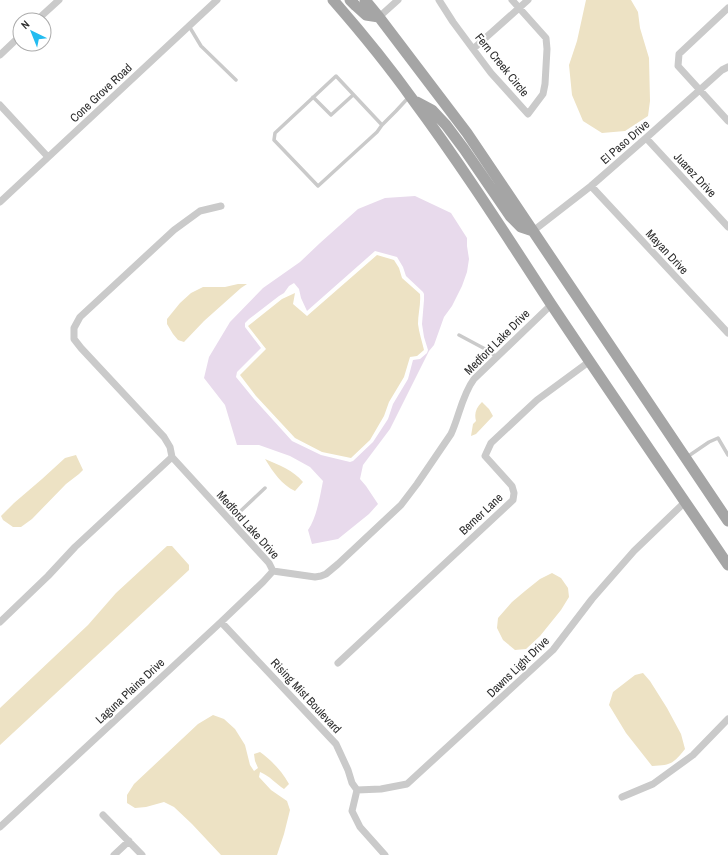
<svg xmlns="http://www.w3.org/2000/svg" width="728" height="855" viewBox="0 0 728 855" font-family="'Archivo Narrow',sans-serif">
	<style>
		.green { fill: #e8daec; fill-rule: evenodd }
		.water { fill: #ede2c4 }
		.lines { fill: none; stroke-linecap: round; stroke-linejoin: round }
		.service { stroke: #cacaca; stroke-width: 3.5 }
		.minor { stroke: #cacaca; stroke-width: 7 }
		.primary { stroke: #a5a5a5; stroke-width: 11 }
		.labels { text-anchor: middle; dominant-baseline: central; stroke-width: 4; stroke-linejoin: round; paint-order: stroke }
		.street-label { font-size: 12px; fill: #2d2d2d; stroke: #fff }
	</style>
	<rect width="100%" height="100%" fill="#fff"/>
	<path class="green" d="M415 196 451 213 467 238V246L469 259 467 272 462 286 452 306 444 317 434 345 429 351 390 429 363 465 360 479 366 486 378 504 369 514 338 539 312 544 308 530C317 517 320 496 323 481L310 467 290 456 259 445H237L225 405 204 378 209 357 230 322 263 288 300 262 320 243 358 209 385 198ZM375 251 397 257 403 267 406 276 423 292 424 294V300L422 324 424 337 428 350 427 353 420 359 413 360 408 379 393 404 388 419 373 442 353 461 350 462 321 455 292 441 254 399 236 377 237 372 261 348 245 327V323L249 319 279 296 284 293 289 286 294 283 299 289 301 298 307 311Z"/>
	<path class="water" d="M586 0H631L638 12 640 28 649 58 650 101 648 116 625 131 602 133 583 121 572 95 569 65 577 41Z
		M377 255 394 260 399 268 402 278 420 294C421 304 418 314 418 324 419 333 422 341 424 350L417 356 410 357 404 377 389 402 384 416 370 440 351 458 322 452 295 438 256 396 240 375 266 349 248 326 282 299 295 293 293 304 307 316Z
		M238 284H247L241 288 204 321 184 342 178 340 173 334 167 324V319L180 303 191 293 203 287H225Z
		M482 402 489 409 493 416 476 434 471 436 473 424 476 421C474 413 476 408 482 402Z
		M76 455 83 470 79 474 66 484 32 519 21 527H13L3 520 1 516 14 503 42 479 65 458Z
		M265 459C279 465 293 470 303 482L295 491C282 485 273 472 265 459Z
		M167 546H172L189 565V570L0 745V708L88 625 116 593Z
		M552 573 561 578 568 588 569 597 561 610 540 636 526 649 515 650 503 640 497 628 498 618 512 602 525 591 540 579Z
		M643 673 650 681 667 708 681 734 685 749C673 764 671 765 652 766L626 733 609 705 613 692 635 675Z
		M213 715 224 719 235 729 245 745 250 765 254 771 258 768 255 761 254 754 260 752C272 761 282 771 289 784L284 789C276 784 270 776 260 772L259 777 271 790 287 801 290 810 284 834 277 855H221L192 824 174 807 164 802 146 807 135 808 127 803V795L134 784 198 724Z"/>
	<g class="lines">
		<path class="service" d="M189 26 201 46 236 80
			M313 97 331 115 353 95
			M382 125 377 132 318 186 274 140 275 133 336 76 382 125 396 111 408 98
			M459 335 487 350 497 357
			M687 457 709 442 718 438 728 455
			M230 521 265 488"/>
		<path class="minor" d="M439 0 453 22 473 49 491 73 528 114 543 94 545 84 547 49 546 38 512 0
			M728 8 679 54 678 66 728 121
			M379 17 398 0
			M37 20 59 0
			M473 49 528 0
			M0 55 20 36
			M0 105 48 157
			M646 138 728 227
			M591 186 728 333
			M0 202 217 0
			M221 206 200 211 174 230 80 317 74 328V339L81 348 164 437 170 447 172 457 269 563 273 571
			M533 231 591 186 646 138 722 70 728 67
			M273 571 315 577 321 576 326 574 338 564 401 505 417 484 451 434C459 417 462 395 474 379L552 304
			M0 622 48 576 75 547 172 457
			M221 622 336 744 348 770 352 783 357 790 352 811 360 827 385 855
			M338 663 513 500 514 493 512 486 485 456 491 443 537 400 590 361
			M357 790 381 789 407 784 553 650 592 599 634 551 685 502
			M622 797 653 784 693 755 728 719
			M103 815 142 855
			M0 827 221 622 263 582 273 571
			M114 855 129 841"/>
		<path class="primary" d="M333 0C361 32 388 65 413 100 462 166 506 235 551 304 609 391 669 478 728 565
			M350 0 356 6 366 15 379 17
			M365 0 379 17 467 133 728 521
			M417 102 432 110 446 125 464 149 510 216 521 227 533 231"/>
	</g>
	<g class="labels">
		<g class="street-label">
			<text transform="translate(502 65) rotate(51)">Fern Creek Circle</text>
			<text transform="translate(101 93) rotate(-43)">Cone Grove Road</text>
			<text transform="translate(625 142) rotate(-41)">El Paso Drive</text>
			<text transform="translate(695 175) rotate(47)">Juarez Drive</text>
			<text transform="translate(667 252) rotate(47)">Mayan Drive</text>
			<text transform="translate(497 342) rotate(-45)">Medford Lake Drive</text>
			<text transform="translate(481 514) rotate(-43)">Berner Lane</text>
			<text transform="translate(248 525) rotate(48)">Medford Lake Drive</text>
			<text transform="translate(518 667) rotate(-44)">Dawns Light Drive</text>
			<text transform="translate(130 691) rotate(-43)">Laguna Plains Drive</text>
			<text transform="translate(306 696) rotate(47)">Rising Mist Boulevard</text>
		</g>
	</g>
	<g transform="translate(32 32) rotate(317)"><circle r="19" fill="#ffffff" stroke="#ababab"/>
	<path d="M0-3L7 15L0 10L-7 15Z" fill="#23bcf0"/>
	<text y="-6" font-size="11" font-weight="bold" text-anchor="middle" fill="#2d2d2d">N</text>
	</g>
</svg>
